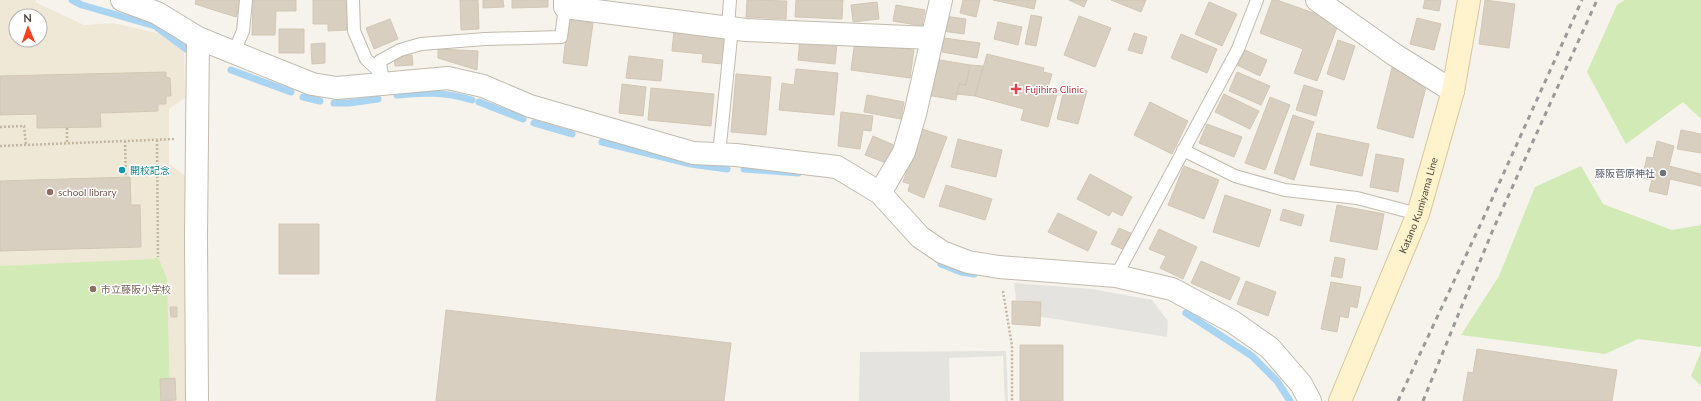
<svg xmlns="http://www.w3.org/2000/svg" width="1701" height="401" viewBox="0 0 1701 401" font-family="Lato,'Noto Sans JP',sans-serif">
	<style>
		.education { fill: #efe8d6; fill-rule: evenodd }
		.green { fill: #d2eab5 }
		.parking { fill: #e5e3e0 }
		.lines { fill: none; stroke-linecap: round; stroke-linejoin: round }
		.stream { stroke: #a9d4f2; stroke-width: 7 }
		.building { fill: #d8cfc1; stroke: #d3c7b4 }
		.service-casing { stroke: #c2bbae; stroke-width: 14 }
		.minor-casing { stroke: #c2bbae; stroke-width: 24 }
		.secondary-casing { stroke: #d6c79b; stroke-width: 24 }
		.path { stroke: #c4b79f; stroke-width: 2.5; stroke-dasharray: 2 2; stroke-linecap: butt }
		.service { stroke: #fff; stroke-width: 12 }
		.minor { stroke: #fff; stroke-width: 22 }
		.secondary { stroke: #fff3cd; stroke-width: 22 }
		.rail { stroke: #9a9a9a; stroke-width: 3; stroke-dasharray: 5 5; stroke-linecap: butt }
		.health-dot { fill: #e0444e; stroke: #fff; stroke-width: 1.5 }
		.culture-dot { fill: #0f9aa8; stroke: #fff; stroke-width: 1.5 }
		.worship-dot { fill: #6b7280; stroke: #fff; stroke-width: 1.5 }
		.education-dot { fill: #8d6e63; stroke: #fff; stroke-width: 1.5 }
		.labels { text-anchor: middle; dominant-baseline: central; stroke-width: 3; stroke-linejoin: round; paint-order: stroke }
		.health-label { font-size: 10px; fill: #be3a42; stroke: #fff; text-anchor: start }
		.culture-label { font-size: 10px; fill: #0d838f; stroke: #fff; text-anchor: start }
		.worship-label { font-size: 10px; fill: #5b616d; stroke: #fff; text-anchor: end }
		.education-label { font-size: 10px; fill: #785e54; stroke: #fff; text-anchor: start }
		.street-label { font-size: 10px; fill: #4b4439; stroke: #fff }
	</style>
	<rect width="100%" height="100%" fill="#f6f3ec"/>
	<path class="education" d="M0 0H36L35 2 84 25 113 23 161 34 184 52 185 98 169 109V164L187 177 186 401H0ZM16 16H40V40H16Z"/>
	<path class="green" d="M1625 0H1701V119L1683 102 1626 144 1587 72 1617 5Z
		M1581 166 1603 204 1672 230 1701 225V347L1638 339 1605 354 1461 335 1499 276 1535 187Z
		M158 257 167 279 170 401H0V266L153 259Z
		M1701 351V386L1691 376Z"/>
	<path class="parking" d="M1014 283 1092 289 1152 300 1168 321 1167 337 1018 313Z
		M1006 351 1008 401H1005L1003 356 949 358 950 401H859L860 352Z"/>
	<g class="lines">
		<path class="stream" d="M72 0 82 5 155 26 186 49
			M231 70 291 92
			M397 95C423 92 446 92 472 100
			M303 97 320 101
			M479 102 523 119
			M334 103H349L378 99
			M534 123 572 134
			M602 142 691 164 727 169
			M744 169 798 173
			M941 264 961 272 974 274
			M1186 313 1252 356 1277 381 1290 401"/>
	</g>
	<path class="building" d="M196 0H242L236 17 195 4Z
		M253 0H296V11H276L275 35H252Z
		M313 0H347V30L328 31V24H313Z
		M460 0H478L479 29 461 30Z
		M483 0H503L504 7 483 8Z
		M512 0H548V7L512 8Z
		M747 0 787 1 786 19 746 17Z
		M796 0H843L842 19 795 17Z
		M963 0H980L976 17 960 13Z
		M993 0H1036L1034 9Z
		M1069 0H1087L1084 7Z
		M1111 0H1146L1141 12Z
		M1272 0H1277L1339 22 1317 81 1294 73 1303 49 1260 33Z
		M1425 0H1441L1439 11 1423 8Z
		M1485 0 1515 4 1509 48 1479 44Z
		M877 2 879 19 853 22 851 5Z
		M1209 2 1237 14 1222 46 1195 34Z
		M896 5 925 10 922 26 893 21Z
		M1031 15 1042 17 1036 46 1025 44Z
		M944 16 966 19 964 34 942 31Z
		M1079 16 1111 28 1095 67 1064 55Z
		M1417 18 1441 24 1434 50 1410 44Z
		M390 19 398 39 374 49 366 28Z
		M568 20 593 23 587 66 563 63Z
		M998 22 1022 27 1018 45 994 39Z
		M279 29H304V53H279Z
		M674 30 726 35 723 64 702 62 703 54 672 51Z
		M1134 33 1147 37 1142 54 1128 50Z
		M1181 34 1217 49 1207 73 1171 58Z
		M944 38 980 43 977 58 942 52Z
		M800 39 837 43 835 64 798 60Z
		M1338 40 1355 46 1344 80 1327 74Z
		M855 41 914 50 910 78 851 70Z
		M325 43V63L312 64 311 44Z
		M438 49 478 51 477 70 438 58Z
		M1245 50 1267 60 1260 76 1237 65Z
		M987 54 1044 68 1043 72 1052 74 1048 87 1058 90 1048 127 1021 120 1024 109 975 96Z
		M412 55 413 65 395 66 394 56Z
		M629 56 663 60 661 81 626 78Z
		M934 59 970 65 966 85 959 84 956 100 927 95Z
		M1393 64 1408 67 1405 77 1427 83 1413 138 1377 128Z
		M970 65 983 66 975 96 957 94 959 84 966 85Z
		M796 69 838 73 834 115 779 110 782 83 794 85Z
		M166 72V77L170 78 171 96H166V104H158V111L100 113 101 127 37 128V114L0 115V76Z
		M1237 72 1270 86 1261 105 1229 91Z
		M736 74 771 77 766 135 731 132Z
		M622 84 646 87 643 116 619 113Z
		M1304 85 1323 91 1316 116 1296 110Z
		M1065 86 1087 91 1078 124 1057 119Z
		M651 88 714 94 711 126 648 120Z
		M1224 94 1259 111 1250 129 1215 112Z
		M867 95 904 102 901 119 864 112Z
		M1270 97 1290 105 1265 170 1245 163Z
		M1150 102 1188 121 1172 154 1134 135Z
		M841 112 873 116 871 131 863 130 860 149 838 146Z
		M1293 115 1314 122 1294 180 1274 173Z
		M1207 124 1242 137 1234 157 1199 143Z
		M922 129 947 137 924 198 908 191 910 184 903 182Z
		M1681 130 1701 134V153L1677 149Z
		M1317 133 1369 144 1362 176 1310 165Z
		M873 136 896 146 889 164 865 155Z
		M958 139 1002 150 996 177 951 167Z
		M1657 141 1674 146 1669 166 1701 174V186L1670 179 1667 195 1649 191 1652 180 1642 178 1647 157 1653 158Z
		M1376 154 1404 159 1398 192 1370 187Z
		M1184 166 1219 180 1204 219 1168 205Z
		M1090 174 1132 197 1122 216 1112 211 1109 216 1077 199Z
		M130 177 131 205H140L141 247 0 251V181Z
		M946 185 992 199 985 220 939 206Z
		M1225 195 1271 210 1259 247 1213 232Z
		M1337 205 1384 214 1377 250 1330 241Z
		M1283 209 1304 215 1301 226 1280 220Z
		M1058 213 1097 232 1088 251 1048 232Z
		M279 224H319V274H279Z
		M1119 228 1133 234 1125 250 1111 244Z
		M1159 229 1197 247 1183 279 1160 268 1166 256 1149 249Z
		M1335 257 1345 259 1342 278 1331 276Z
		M1201 261 1240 278 1230 300 1191 283Z
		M1246 281 1276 292 1268 316 1237 304Z
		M1331 282 1361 287 1357 308 1350 306 1348 318 1340 316 1337 332 1321 329Z
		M1012 301 1041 302 1040 326 1012 324Z
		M170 307H177V317H171Z
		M446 310 731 343 724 401H436Z
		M1020 345H1063V401H1020Z
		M1477 349 1617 370 1612 401H1463L1468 372 1473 373Z
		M175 378 176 400 161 401 160 379Z"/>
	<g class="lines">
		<defs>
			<path id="service" d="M353 0 354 31 366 59 382 74
				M728 27 730 0
				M234 52 243 31 246 0
				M383 84 380 61 400 50 421 44 485 39 561 37 565 7
				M1183 150 1235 176 1285 190 1357 198 1418 214
				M719 154 732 28
				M1116 276 1238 49 1257 0"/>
			<path id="minor" d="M122 0 157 13 198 38 312 84 337 88 448 78 483 86 530 106 693 153 736 155 837 167 880 193 920 237 942 252 968 262 999 267 1116 276 1172 289 1233 322 1270 348 1301 384 1310 401
				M565 0V7L746 30 932 38
				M1317 0 1395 55 1453 91
				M880 193 904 152 915 114 941 0
				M197 401 196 236 198 38"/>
			<g id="secondary">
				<path id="s1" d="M1340 401 1418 214 1453 91 1469 0"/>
			</g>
		</defs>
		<use href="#service" class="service-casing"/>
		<use href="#minor" class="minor-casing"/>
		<use href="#secondary" class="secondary-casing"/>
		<path class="path" d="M0 127 24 126 26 145
			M67 128V143
			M157 140 158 257
			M125 141 126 177
			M0 146 175 139
			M1003 291 1012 346V401"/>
		<use href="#service" class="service"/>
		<use href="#minor" class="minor"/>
		<use href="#secondary" class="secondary"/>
		<path class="rail" d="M1398 401 1483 219 1582 0
			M1423 401 1492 232 1597 0"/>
	</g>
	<path class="health-dot" d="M1014 83h4v4h4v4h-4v4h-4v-4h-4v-4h4z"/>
	<circle class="culture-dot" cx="122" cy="170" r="4"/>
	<circle class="worship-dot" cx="1663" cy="173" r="4"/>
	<g class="education-dot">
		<circle cx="50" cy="192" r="4"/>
		<circle cx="93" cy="289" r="4"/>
	</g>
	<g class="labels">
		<g class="health-label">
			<text x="1025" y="89">Fujihira Clinic</text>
		</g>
		<g class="culture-label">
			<text x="130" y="170">開校記念</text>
		</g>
		<g class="worship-label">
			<text x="1655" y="173">藤阪菅原神社</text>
		</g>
		<g class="education-label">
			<text x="58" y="192">school library</text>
			<text x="101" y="289">市立藤阪小学校</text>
		</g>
		<g class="street-label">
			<text stroke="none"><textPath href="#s1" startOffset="211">Katano Kumiyama Line</textPath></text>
		</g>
	</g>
	<g transform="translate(28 28) rotate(358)"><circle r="19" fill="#ffffff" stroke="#b7b4b0"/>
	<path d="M0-3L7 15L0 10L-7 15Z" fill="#fc3f1d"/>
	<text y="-6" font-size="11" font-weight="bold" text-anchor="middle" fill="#4b4439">N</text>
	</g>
</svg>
